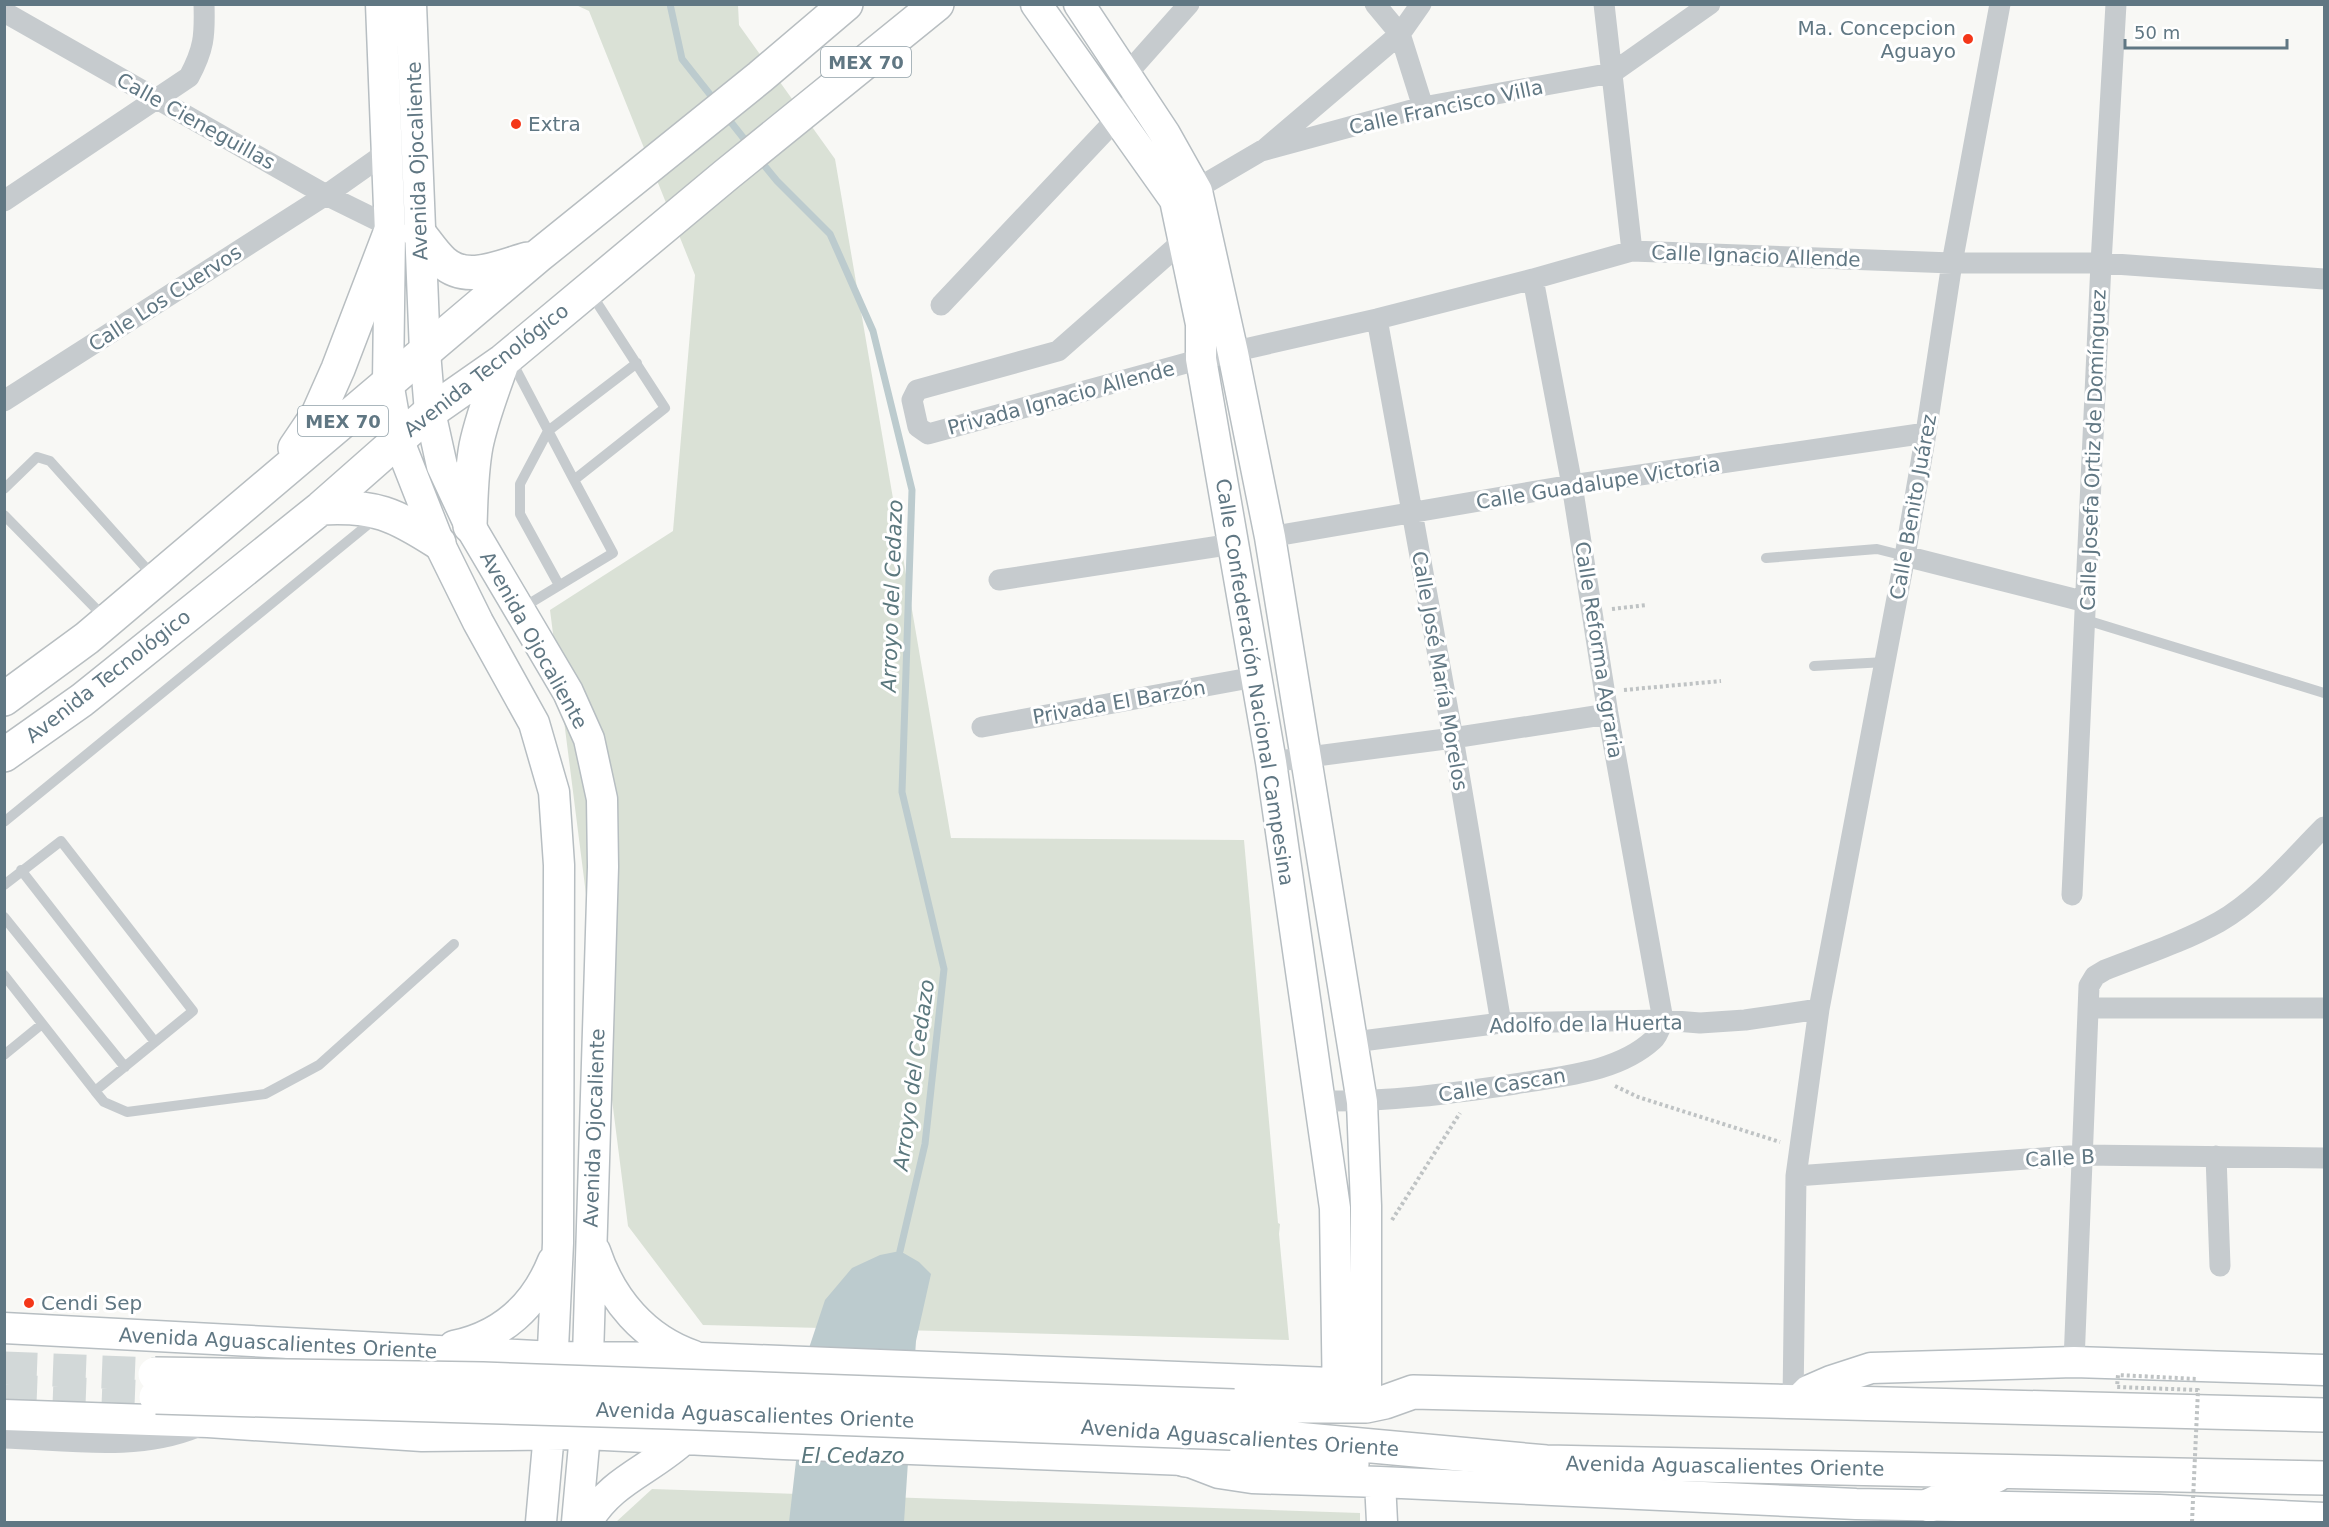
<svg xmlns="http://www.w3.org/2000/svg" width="2329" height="1527" viewBox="0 0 2329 1527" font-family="'DejaVu Sans',sans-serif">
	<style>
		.green { fill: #dae1d6 }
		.water { fill: #bccbce }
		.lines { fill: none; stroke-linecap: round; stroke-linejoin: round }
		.stream { stroke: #bccbce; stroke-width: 7 }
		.primary-tunnel { stroke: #d2d8d8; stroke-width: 33; stroke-dasharray: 33 16; stroke-linecap: butt }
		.secondary-casing { stroke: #b7bec2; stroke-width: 33 }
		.primary-casing { stroke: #b8bec1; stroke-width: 36 }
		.path { stroke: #bfc3c4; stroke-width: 4; stroke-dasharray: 3 3; stroke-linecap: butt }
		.lane { stroke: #c6cbce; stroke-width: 10 }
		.street { stroke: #c6cbce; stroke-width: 21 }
		.secondary { stroke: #fff; stroke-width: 30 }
		.primary { stroke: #fff; stroke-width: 33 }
		.primary-bridge-casing { stroke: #b8bec1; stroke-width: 36; stroke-linecap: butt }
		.path-bridge { stroke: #bfc3c4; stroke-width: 4; stroke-dasharray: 3 3; stroke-linecap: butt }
		.primary-bridge { stroke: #fff; stroke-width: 33 }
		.poi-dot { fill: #f43719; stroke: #fff; stroke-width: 2 }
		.labels { text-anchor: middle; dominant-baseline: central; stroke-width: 6; stroke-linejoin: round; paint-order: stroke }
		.shield { fill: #fff; stroke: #90a0a8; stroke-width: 1.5 }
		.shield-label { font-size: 18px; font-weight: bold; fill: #607783 }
		.poi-label { font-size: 20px; fill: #607783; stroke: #fff; text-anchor: start }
		.street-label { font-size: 20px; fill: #607783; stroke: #fff }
		.water-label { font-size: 21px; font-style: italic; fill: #5b787e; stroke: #fff }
	</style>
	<rect width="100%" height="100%" fill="#f8f8f5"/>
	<path class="green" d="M576 5H738L739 25 835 159 951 838 1244 840 1278 1223 1280 1224 1279 1234 1289 1340 703 1325 628 1226 550 610 673 531 695 275 589 11Z
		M652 1489 1360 1513V1522H616Z"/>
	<path class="water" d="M900 1251 919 1262 931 1274 916 1341 904 1522H789L809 1348 825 1300 852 1268 880 1255Z"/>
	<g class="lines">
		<path class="stream" d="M670 4 682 59 716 102
			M726 116 749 145
			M759 159 777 181 830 234 873 331 912 490 902 792 944 969 925 1144 900 1251"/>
		<path class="primary-tunnel" d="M4 1368 155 1374
			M4 1391 156 1397"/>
		<defs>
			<path id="secondary" d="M381 4 390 233 388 382 398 439 439 543 478 622 534 723 554 792 559 865 558 1243 549 1433 541 1522
				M411 4 425 352 430 412 442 466 470 526 568 692 589 739 602 799 603 867 588 1357 585 1434 577 1522
				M1036 4 1175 200 1201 324V359L1271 762 1335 1208 1338 1406
				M1079 4 1165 134 1197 191 1233 353 1270 537 1362 1102 1366 1206V1406
				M595 1251C611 1299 644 1339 694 1356
				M4 1328 554 1357 702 1358 1356 1384
				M454 1346C502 1336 535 1306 553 1261
				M1798 1401 1808 1391 1831 1381 1871 1368 2074 1362 2324 1370
				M4 1415 208 1422 422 1436 585 1434 784 1444 1185 1460 1219 1473 1252 1478 1380 1482 1856 1504 2159 1510 2324 1518
				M1380 1482 1382 1522
				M587 1522C611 1480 651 1470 685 1438"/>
			<path id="primary" d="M419 233C427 243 434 254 443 262 467 284 501 266 528 259
				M295 448 318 414 338 369 390 233
				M321 508C375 505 394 514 439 543
				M470 526C471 499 471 473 476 446 482 417 493 389 503 361
				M4 699 87 638 538 256 760 77 846 4
				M4 755 82 700 321 508 430 412 503 361 726 175 937 4
				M1234 1406H1366L1385 1402 1413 1392 2324 1415
				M1231 1433 1546 1462 2324 1478
				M1185 1460 1352 1464
				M1930 1505 1997 1475"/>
		</defs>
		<use href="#secondary" class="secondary-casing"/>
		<use href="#primary" class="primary-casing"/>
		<path class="path" d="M1612 609 1647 605
			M1624 690 1721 681
			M1615 1086 1638 1097 1780 1142
			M1392 1220 1460 1113"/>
		<path class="lane" d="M510 358 574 480
			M4 489 37 457 50 461 154 577
			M4 515 105 618
			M1766 558 1877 549 1905 556
			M559 585 520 514V484L548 431 637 363
			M522 608 613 553 574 480 665 408 590 292
			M2086 620 2324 693
			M1814 666 1885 662
			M4 822 376 518
			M21 870 155 1042
			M4 885 61 841 193 1011 95 1091 4 975
			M4 917 125 1067
			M4 1055 42 1024
			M95 1091 104 1102 127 1112 265 1094 319 1065 454 944"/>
		<path class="street" d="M1375 4 1400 34 1423 107
			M1604 4 1632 251
			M4 12 326 195 389 226
			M1126 75 1189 4
			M1266 148 1400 34 1421 4
			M1186 195 1261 151 1423 107 1612 73 1710 4
			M4 201 189 77C204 49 205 36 204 4
			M1184 240 1058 351 917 390 912 400 918 427 928 434 1201 359 1377 319 1533 279 1632 251 1952 263H2101L2324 279
			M941 305 1139 95
			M1377 319 1453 738 1501 1023
			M4 401 326 195 387 152
			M1270 537 1572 485 1926 433
			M1905 556 2086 602
			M999 580 1233 544
			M982 727 1255 677
			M1271 762 1453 738 1608 714
			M2072 895 2101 263 2116 4
			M2088 1008H2324
			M1354 1042 1501 1023 1663 1020 1700 1023 1745 1020 1819 1009
			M1320 1101C1386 1102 1450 1094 1515 1084 1561 1076 1617 1073 1653 1040 1658 1036 1661 1026 1663 1020L1608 714 1572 485 1533 279
			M2216 1156 2220 1266
			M1796 1176 2083 1155 2324 1158
			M2074 1362 2089 986 2095 976 2105 970C2143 955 2183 942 2219 922 2259 899 2292 859 2324 827
			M1793 1401 1796 1176 1819 1009 1905 556 1926 433 1952 263 2000 4
			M4 1438C67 1440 137 1452 197 1427"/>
		<use href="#secondary" class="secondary"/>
		<use href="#primary" class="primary"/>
		<defs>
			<path id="primary-bridge" d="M155 1374 483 1379 1234 1406
				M156 1397 669 1412 1231 1433"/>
		</defs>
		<use href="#primary-bridge" class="primary-bridge-casing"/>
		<path class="path-bridge" d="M2192 1522 2198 1390 2117 1387 2118 1375 2197 1379"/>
		<use href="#primary-bridge" class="primary-bridge"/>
	</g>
	<g class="poi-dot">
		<circle cx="1968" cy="39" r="6"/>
		<circle cx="516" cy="124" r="6"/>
		<circle cx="29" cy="1303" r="6"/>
	</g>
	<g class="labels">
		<g class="shield">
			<rect x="821" y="47" width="90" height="30" rx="4.5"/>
			<rect x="298" y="406" width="90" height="30" rx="4.5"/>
		</g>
		<g class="shield-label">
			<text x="866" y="62">MEX 70</text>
			<text x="343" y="421">MEX 70</text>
		</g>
		<g class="poi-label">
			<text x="1956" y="28" text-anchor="end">Ma. Concepcion<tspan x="1956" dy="23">Aguayo</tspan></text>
			<text x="528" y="124">Extra</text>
			<text x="41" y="1303">Cendi Sep</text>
		</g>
		<g class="street-label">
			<text transform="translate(1446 107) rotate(-12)">Calle Francisco Villa</text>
			<text transform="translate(196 121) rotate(29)">Calle Cieneguillas</text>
			<text transform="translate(417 161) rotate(-92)">Avenida Ojocaliente</text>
			<text transform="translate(1756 256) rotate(2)">Calle Ignacio Allende</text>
			<text transform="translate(165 298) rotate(-33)">Calle Los Cuervos</text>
			<text transform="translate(486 370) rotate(-38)">Avenida Tecnológico</text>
			<text transform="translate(1061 398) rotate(-15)">Privada Ignacio Allende</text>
			<text transform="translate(2093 450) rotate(-88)">Calle Josefa Ortiz de Domínguez</text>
			<text transform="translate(1598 483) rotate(-9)">Calle Guadalupe Victoria</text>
			<text transform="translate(1913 507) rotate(-80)">Calle Benito Juárez</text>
			<text transform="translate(534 640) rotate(61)">Avenida Ojocaliente</text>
			<text transform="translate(1599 650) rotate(81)">Calle Reforma Agraria</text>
			<text transform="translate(1440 671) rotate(80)">Calle José María Morelos</text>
			<text transform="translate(108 676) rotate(-38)">Avenida Tecnológico</text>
			<text transform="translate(1255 682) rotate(81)">Calle Confederación Nacional Campesina</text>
			<text transform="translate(1119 702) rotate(-10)">Privada El Barzón</text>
			<text transform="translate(1586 1024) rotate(-1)">Adolfo de la Huerta</text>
			<text transform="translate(1502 1085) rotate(-9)">Calle Cascan</text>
			<text transform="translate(594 1128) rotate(-88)">Avenida Ojocaliente</text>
			<text transform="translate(2060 1158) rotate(-3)">Calle B</text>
			<text transform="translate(278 1343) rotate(3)">Avenida Aguascalientes Oriente</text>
			<text transform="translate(755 1415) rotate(2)">Avenida Aguascalientes Oriente</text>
			<text transform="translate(1240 1438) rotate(4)">Avenida Aguascalientes Oriente</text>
			<text transform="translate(1725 1466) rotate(1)">Avenida Aguascalientes Oriente</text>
		</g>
		<g class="water-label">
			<text transform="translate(892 596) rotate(-88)">Arroyo del Cedazo</text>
			<text transform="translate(914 1075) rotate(-82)">Arroyo del Cedazo</text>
			<text x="853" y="1456">El Cedazo</text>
		</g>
	</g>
	<rect width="2329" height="1527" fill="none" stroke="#607783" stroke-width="12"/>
	<path d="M2125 39v9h162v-9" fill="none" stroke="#607783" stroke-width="3"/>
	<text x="2134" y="39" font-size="18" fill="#607783" stroke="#ffffff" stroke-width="4.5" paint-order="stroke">50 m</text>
</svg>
